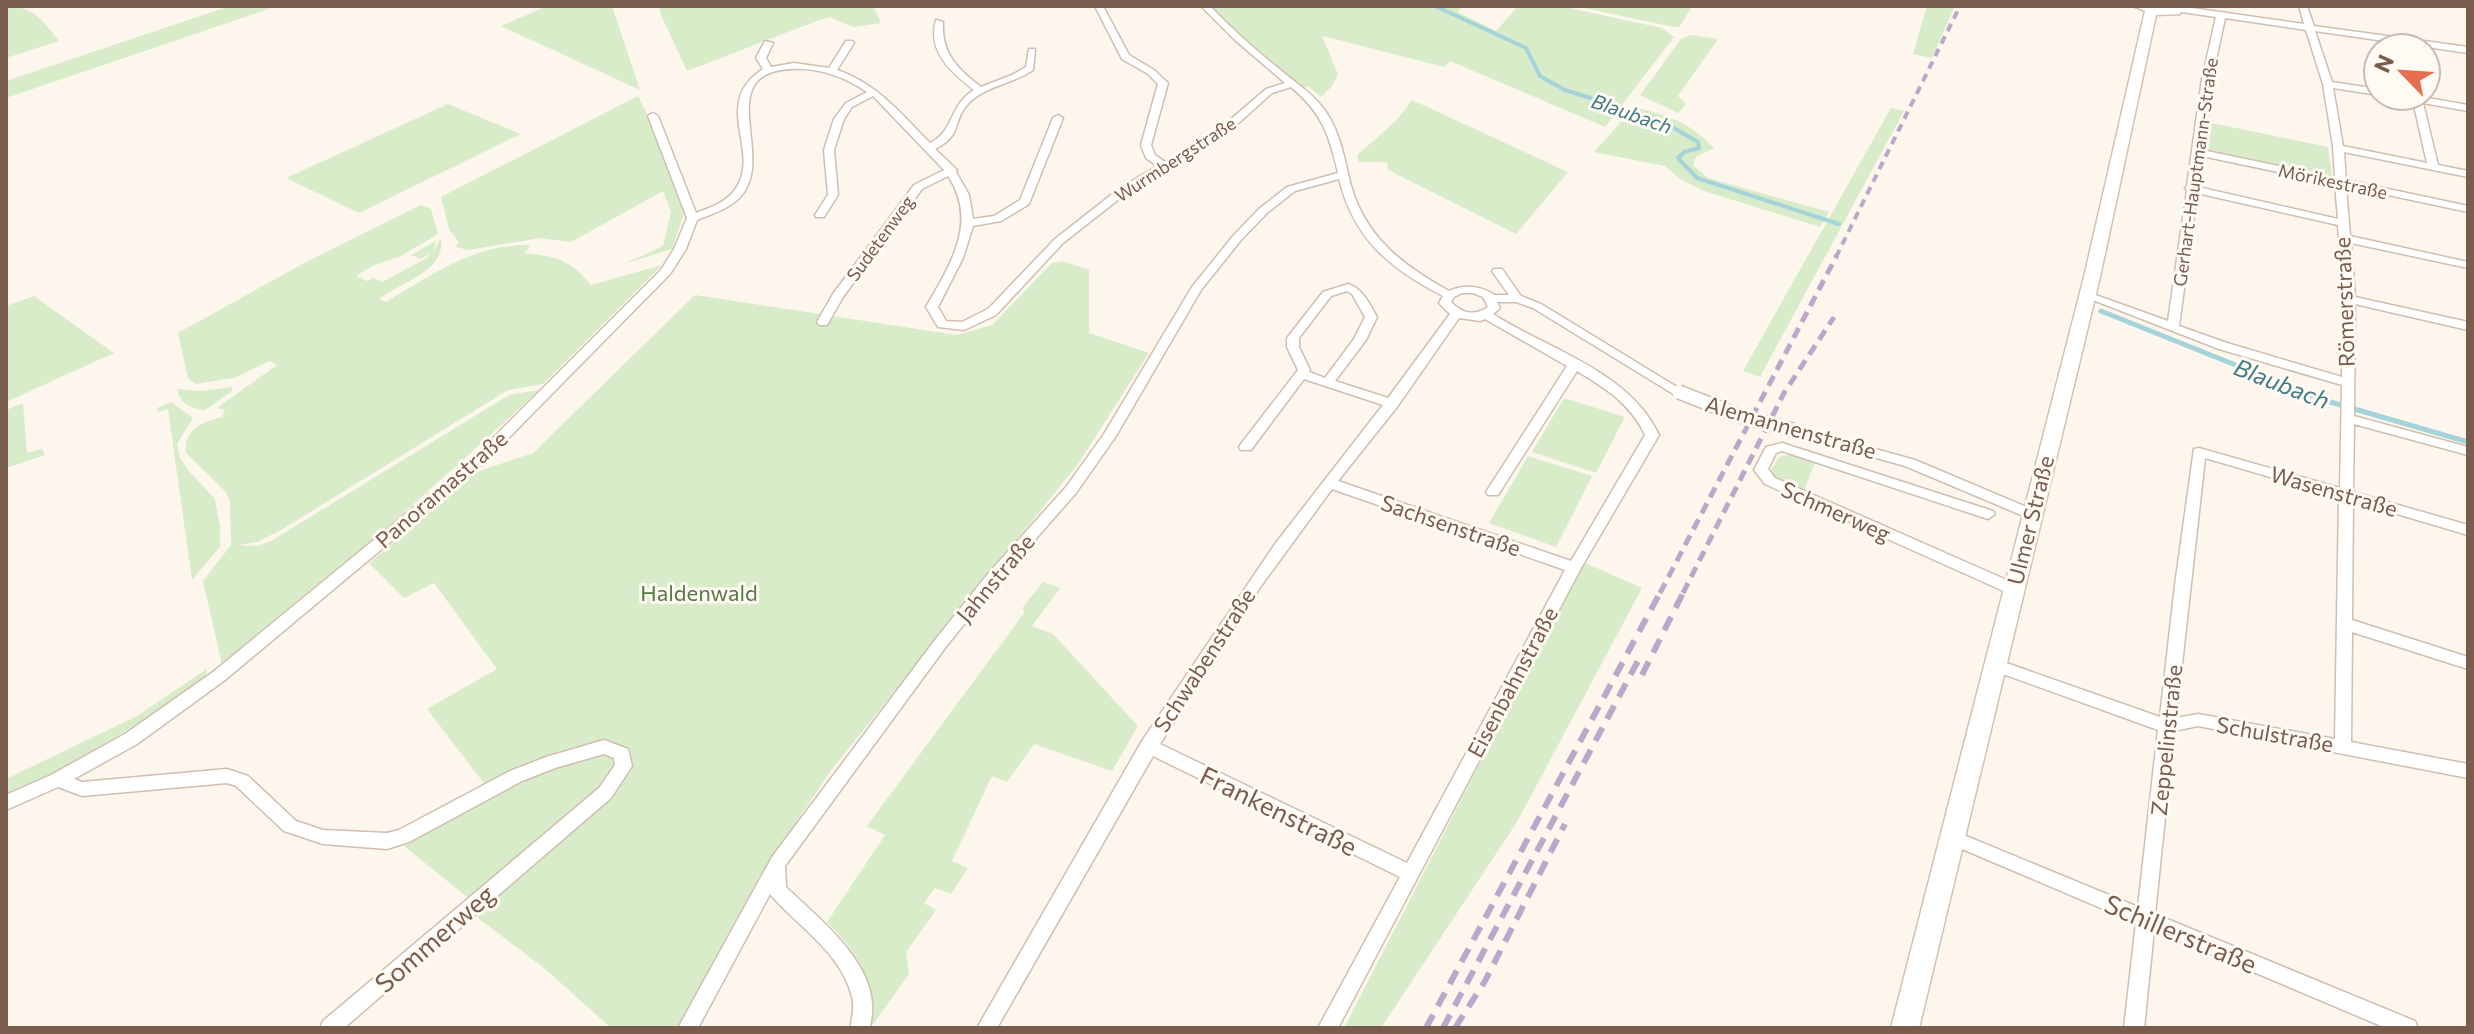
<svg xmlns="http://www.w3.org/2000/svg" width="2474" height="1034" viewBox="0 0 2474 1034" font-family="Commissioner,sans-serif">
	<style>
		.green { fill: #d8ecc9 }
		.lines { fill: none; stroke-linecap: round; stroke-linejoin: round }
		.stream-far1 { stroke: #a5d3da; stroke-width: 4 }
		.stream { stroke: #a5d3da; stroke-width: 5 }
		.street-casing { stroke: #d1beb0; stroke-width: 3 }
		.secondary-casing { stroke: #d6c0b0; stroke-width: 3 }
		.street { fill: #fff; fill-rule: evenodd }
		.secondary { fill: #fff; fill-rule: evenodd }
		.rail-far2 { stroke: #b9a8c9; stroke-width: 4; stroke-dasharray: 8 6; stroke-linecap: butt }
		.rail-far1 { stroke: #b9a8c9; stroke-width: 5; stroke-dasharray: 11 7; stroke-linecap: butt }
		.rail { stroke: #b9a8c9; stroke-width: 6; stroke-dasharray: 15 10; stroke-linecap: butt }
		.street-bridge-casing { stroke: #d1beb0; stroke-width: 16; stroke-linecap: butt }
		.street-bridge { stroke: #fff; stroke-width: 13 }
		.labels { text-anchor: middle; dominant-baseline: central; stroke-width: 6; stroke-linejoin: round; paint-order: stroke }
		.far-street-label { font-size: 18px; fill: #7a5c4d; stroke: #fffaf3 }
		.far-water-label { font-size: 20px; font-style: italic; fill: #437c86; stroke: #fffaf3 }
		.street-label { font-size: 22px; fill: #7a5c4d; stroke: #fffaf3 }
		.park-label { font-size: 22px; fill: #537a41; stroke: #fffaf3 }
		.water-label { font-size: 24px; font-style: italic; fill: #437c86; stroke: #fffaf3 }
		.near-street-label { font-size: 26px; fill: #7a5c4d; stroke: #fffaf3 }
	</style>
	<rect width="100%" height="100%" fill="#fdf6ec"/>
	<path class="green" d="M6 6C33 6 43 21 59 41L6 58Z
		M230 6H277L6 98V81Z
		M547 6H612L640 90 501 26Z
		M659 6H873L881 23 853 27 830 17 822 19 687 71 661 15Z
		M1209 6H1462L1458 12 1496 31 1518 6H1560L1662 28 1674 37 1605 127 1450 61 1444 67 1322 36 1338 74 1332 86 1321 97 1309 87 1302 88 1248 44Z
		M1574 6H1692L1680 26 1674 27Z
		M1927 6H1955L1932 58 1913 54Z
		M1691 35 1718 39 1678 96 1686 104 1678 113 1640 95 1681 39Z
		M638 96 661 143 684 214 672 249 624 264 663 246 671 212 663 191 571 242 540 238 469 250 455 247 459 243 449 229 441 197Z
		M1412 100 1568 172 1516 234 1388 170 1387 162H1359L1357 155 1396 121Z
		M448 104 521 134 359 213 286 178Z
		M1634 107C1669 116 1688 121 1714 148L1696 157 1693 165 1708 178 1829 212 1820 227 1704 191 1680 179 1665 166 1594 152Z
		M1891 108 1904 111 1760 377 1743 371Z
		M2207 122 2328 147 2332 178 2205 151Z
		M421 205 431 209 438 234 401 256 372 266 356 276 367 281 373 278 382 282 427 258 430 254 421 259 411 255 436 241 433 252 441 238C446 272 400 282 379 299L386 302C433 274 474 244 531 245L524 253C555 257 569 258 591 285L662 265 543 384 508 390 281 530 257 542 238 545 258 546 271 541 509 395 539 390C437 486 331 577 222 665L203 581 231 545 230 501 225 491 186 453C184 428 201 423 222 417L225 410 217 408 277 365 270 361 234 378 196 384 188 378 178 333 306 262Z
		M1063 261 1089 270V333L1149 353 1078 464 832 769 759 877 678 1028H611L544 968 479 919 472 901 404 846 475 802 486 786 427 709 497 669 434 583 404 598 369 563 476 472 533 453 695 295 957 335 992 325 1052 263Z
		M34 296 114 353 6 402V306Z
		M233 387 231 392 205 410C191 409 180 403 177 389L200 391Z
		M1564 398 1625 417 1596 473 1532 452Z
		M171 402 193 418 177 444 180 458 188 470 215 499 220 526V547L192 580 168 409 158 412 157 408Z
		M23 403 27 453 42 449 45 455 6 468V410Z
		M1793 454 1816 460 1803 493 1775 477 1771 470 1779 457Z
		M1528 456 1592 476 1556 547 1489 523Z
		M1583 562 1642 588 1517 822 1381 1028H1344Z
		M1043 582 1060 588 1032 626 1053 634 1138 726 1112 771 1034 744 1007 782 992 776 952 861 968 868 951 894 935 888 924 903 936 910 906 952 909 974 872 1026C874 979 859 954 827 922L885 835 867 826 1024 613 1023 607Z
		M207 669 206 677C144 721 76 765 6 795V779L137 716Z"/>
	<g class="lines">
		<path class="stream-far1" d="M1435 6 1526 48 1540 76 1565 90 1660 120 1698 142 1699 148 1684 152 1678 158 1697 178 1839 224"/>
		<path class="stream" d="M2101 311 2320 399 2468 442"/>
		<defs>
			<path id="street" d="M1097 6 1104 8 1129 55 1154 70 1168 83 1151 145 1155 155 1165 162 1215 133 1266 89 1285 83 1235 40 1201 6H1210C1231 28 1254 49 1278 68 1293 81 1311 92 1323 108 1340 130 1344 157 1350 182 1364 236 1402 265 1449 291 1464 284 1482 286 1494 295H1509L1492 271 1494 269H1502L1521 296 1541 304 1685 392 1679 396 1675 395 1533 308 1516 302H1497L1500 308 1493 314C1549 350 1629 371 1659 435L1581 568 1338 1028H1318L1400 877 1153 756 997 1028H977L1142 741 1275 544 1383 405 1304 379 1251 450H1241L1239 447 1241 444 1298 370 1287 347V338L1323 292 1348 284C1363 289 1369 303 1377 317L1366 340 1335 381 1388 398 1450 314 1439 303 1443 296C1389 268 1354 239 1339 179L1295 191 1267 213 1241 240 1201 290 1116 436 1076 493 997 583 945 648 785 866 786 887C816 916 869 957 872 1003 873 1011 871 1020 870 1028H850C852 1018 855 1007 852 997 842 953 797 926 770 894L698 1028H678L772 857 935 640 987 575 1066 487 1104 434 1192 287 1233 236 1259 209 1287 187 1338 173C1329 134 1322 113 1291 87L1272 93 1223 137 1128 192 1063 243 996 315 964 330 938 327 926 307C950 265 979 222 948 176L922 189 843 297 827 325H819L817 322 833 294 914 185 944 170 873 96 852 107 844 119 834 150 838 195 824 217H816L815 215 828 195 824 150 834 119 846 103 867 92C845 77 818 67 792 69 716 72 768 146 747 187 738 206 715 213 697 220L686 249 670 274 480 467 225 680 137 744 74 779 82 782 227 769 248 776 296 821 323 830 387 833 399 830 510 771 546 757 604 740 628 749 632 766 611 798 344 1028H320L323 1021 599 788 615 765 614 758 604 754 555 768 522 781 409 842 387 849 323 844 284 831 236 786 227 783 82 796 58 787 6 810V795L51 775 125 734 213 672 470 461 661 270 674 249 687 218 648 116 653 113 658 116 696 213C709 208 725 203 734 191 764 153 709 104 763 69L756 58 765 41 773 43 766 58 771 67 794 63 829 68 846 41H852L854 43 837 70C878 84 901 114 930 143 955 131 948 106 974 90 951 72 927 52 936 20L943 22C941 54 958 69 981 87L1012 75 1026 67 1029 49H1035L1033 70C1013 84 984 86 967 105 952 122 963 135 935 149L957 170 956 172 969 195 973 219 994 216 1020 200 1053 118 1058 115 1063 118 1029 204 1001 221 973 226 963 258 938 307 946 321 962 322 988 309 1055 239 1120 188 1157 166 1146 158 1141 145 1158 84 1148 74 1122 59 1096 8ZM1347 291 1352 294 1365 317 1354 339 1325 378 1309 372 1310 370 1299 347V338L1331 296ZM1462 293H1473L1483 297 1488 307C1474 316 1463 314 1451 302L1454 297ZM1459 318 1480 321 1485 319 1567 366 1488 489 1486 492 1488 495H1498L1577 371C1605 388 1631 404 1645 435L1571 561 1338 481 1397 407ZM1332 489 1565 570 1407 863 1160 744 1261 586Z
				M2178 6 2304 24 2299 6H2307L2314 26 2468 47V53L2315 31 2332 82 2378 89V95L2333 88 2343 146 2427 163 2413 101 2395 96H2416L2468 105V111L2423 103 2438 165 2468 171V177L2344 152 2346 180 2468 206V212L2346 186 2350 236 2468 262V268L2351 243 2355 297 2468 322V330L2355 304 2354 416 2468 447V455L2354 424 2353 492 2468 525V535L2353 501 2352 620 2468 657V669L2352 632 2351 742 2468 764V778L2198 726 2174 731 2155 914 2415 1021 2418 1028H2386L2154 930 2144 1028H2124L2136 923 1948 843 1945 838 1948 833 1954 831 2138 907 2158 730 1989 669 1987 665 1989 661 1995 659 2160 717 2175 585 2194 449 2199 448 2340 488 2342 385 2219 349 2080 295 2086 292 2090 293 2168 321 2187 190 2185 188 2187 186 2202 79 2216 17 2175 11V7ZM2225 18 2306 30 2323 84 2333 146 2335 178 2202 150 2212 79ZM2202 156 2335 184 2338 219 2198 187ZM2197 193 2338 225 2343 299 2342 377 2227 343 2179 326ZM2205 458 2339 497 2335 739 2198 714 2176 718Z
				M1796 427 1915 460 2036 511 2038 514 2036 517H2026L1905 466 1791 434 1789 431 1791 428Z
				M1782 443 1993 511 1995 514 1988 519 1782 451 1776 453 1768 469 1775 478 2018 585 2020 589 2018 593H2008L1765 484 1754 470 1766 447Z"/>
			<path id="secondary" d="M2133 6H2184L2180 14 2156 15 2100 277 1919 1028H1891L2084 277 2145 11Z"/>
		</defs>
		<use href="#street" class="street-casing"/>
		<use href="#secondary" class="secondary-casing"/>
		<use href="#street" class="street"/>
		<use href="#secondary" class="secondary"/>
		<path class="rail-far2" d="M1836 257 1960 6"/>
		<path class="rail-far1" d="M1660 593 1837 255
			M1683 593 1784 393 1834 317"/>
		<path class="rail" d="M1642 675 1684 591
			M1426 1028 1661 591
			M1443 1028 1640 657
			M1455 1028 1485 981 1565 824"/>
		<defs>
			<path id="street-bridge" d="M1679 392 1740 416 1796 431"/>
		</defs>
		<use href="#street-bridge" class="street-bridge-casing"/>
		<use href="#street-bridge" class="street-bridge"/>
	</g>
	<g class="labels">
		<g class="far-street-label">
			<text transform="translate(1175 159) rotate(-33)">Wurmbergstraße</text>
			<text transform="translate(2195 172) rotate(-82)">Gerhart-Hauptmann-Straße</text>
			<text transform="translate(2333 181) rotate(12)">Mörikestraße</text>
			<text transform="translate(880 238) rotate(-54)">Sudetenweg</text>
		</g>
		<g class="far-water-label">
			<text transform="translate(1632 113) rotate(19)">Blaubach</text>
		</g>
		<g class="street-label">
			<text transform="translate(2344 302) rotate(-92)">Römerstraße</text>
			<text transform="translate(1791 427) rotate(16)">Alemannenstraße</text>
			<text transform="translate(441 489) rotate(-41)">Panoramastraße</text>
			<text transform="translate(2334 491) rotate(16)">Wasenstraße</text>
			<text transform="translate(1836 511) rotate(24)">Schmerweg</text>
			<text transform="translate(2030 520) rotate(-76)">Ulmer Straße</text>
			<text transform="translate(1451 525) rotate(19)">Sachsenstraße</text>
			<text transform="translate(995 578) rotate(-50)">Jahnstraße</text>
			<text transform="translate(1204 660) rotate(-57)">Schwabenstraße</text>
			<text transform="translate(1512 682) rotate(-62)">Eisenbahnstraße</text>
			<text transform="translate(2275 734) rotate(10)">Schulstraße</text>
			<text transform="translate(2166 740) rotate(-84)">Zeppelinstraße</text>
		</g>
		<g class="park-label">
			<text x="699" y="592">Haldenwald</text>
		</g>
		<g class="water-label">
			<text transform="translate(2282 383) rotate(21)">Blaubach</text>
		</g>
		<g class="near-street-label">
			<text transform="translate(1279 810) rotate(26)">Frankenstraße</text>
			<text transform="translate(2181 933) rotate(23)">Schillerstraße</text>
			<text transform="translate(434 938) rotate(-41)">Sommerweg</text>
		</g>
	</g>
	<rect width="2474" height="1034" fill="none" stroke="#7a5c4d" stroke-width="16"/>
	<g transform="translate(2402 72) rotate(295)"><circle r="38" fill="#fffaf3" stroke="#cabbb1" stroke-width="2"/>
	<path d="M0-6L14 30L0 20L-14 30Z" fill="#e76f51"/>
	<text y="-12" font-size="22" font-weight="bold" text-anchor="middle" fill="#7a5c4d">N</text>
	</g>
</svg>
